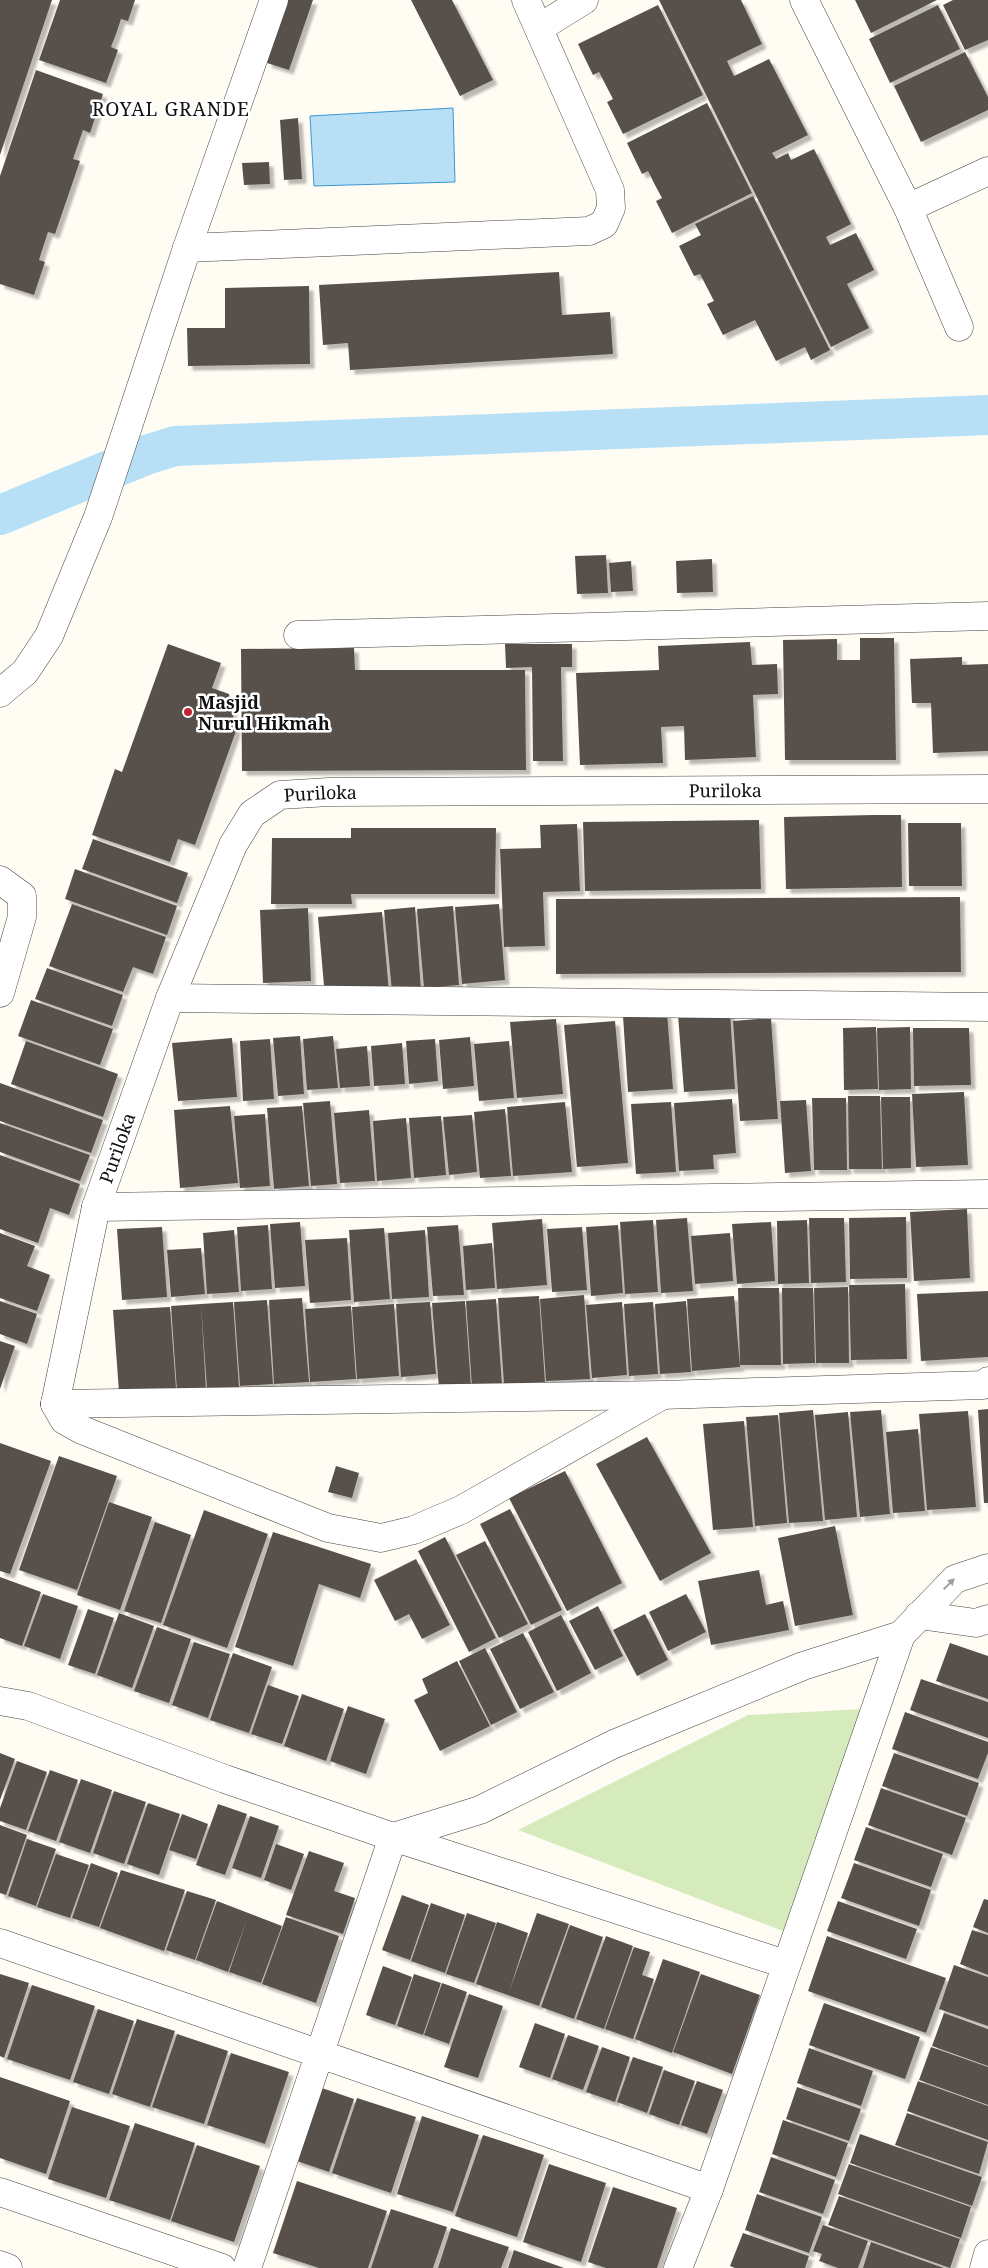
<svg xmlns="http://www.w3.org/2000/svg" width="988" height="2268" viewBox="0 0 988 2268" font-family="'Noto Serif',serif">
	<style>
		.green { fill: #d5ebbb }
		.water { fill: #b7e0f7; stroke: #3c97cf }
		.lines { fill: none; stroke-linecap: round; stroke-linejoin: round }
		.canal { stroke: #b7e0f7; stroke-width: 40 }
		.building { fill: #59514c; filter: url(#shadow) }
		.street-casing { stroke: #434343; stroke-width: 29 }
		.street { stroke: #fff; stroke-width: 28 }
		.oneway { fill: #9f9f9f }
		.poi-dot { fill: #c3252f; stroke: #fff; stroke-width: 2 }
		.labels { text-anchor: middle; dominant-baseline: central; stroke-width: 5; stroke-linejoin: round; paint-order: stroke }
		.poi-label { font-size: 18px; font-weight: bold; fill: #101010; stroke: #fff; text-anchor: start }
		.street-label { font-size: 18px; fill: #101010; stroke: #fff }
		.neighbourhood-label { font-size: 19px; letter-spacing: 1px; fill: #101010; stroke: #fff }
	</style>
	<defs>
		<filter id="shadow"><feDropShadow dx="4.5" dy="4.5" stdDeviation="1" flood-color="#0004"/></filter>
	</defs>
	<rect width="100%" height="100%" fill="#fffcf3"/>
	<path class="green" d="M885 1708 809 1941 518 1830 748 1715Z"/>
	<path class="water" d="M453 108 455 182 314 186 310 116Z"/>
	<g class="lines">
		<path class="canal" d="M0 515 146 455 175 446 988 415"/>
	</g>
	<path class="building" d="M0 0H52L0 155Z
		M60 0H135L128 21 121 19 116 34 111 47 118 50 106 83 39 60Z
		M288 0H313L289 70 267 63Z
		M411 0H452L493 80 460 96Z
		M659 0H741L762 44 727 61 734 76 769 59 808 135 772 153 776 159 788 153 791 160 814 149 851 224 826 237 830 245 856 233 874 270 847 284 869 328 831 347Z
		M855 0H937L871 33Z
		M953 0H988V40L965 50 943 5Z
		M658 5 703 95 623 134 607 102 613 99 599 72 593 75 578 44Z
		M938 5 960 49 890 83 869 39Z
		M965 52 988 97V110L921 142 894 86Z
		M36 70 103 94 90 133 83 130 73 159 80 161 55 234 48 232 39 260 45 262 34 295 0 284V176Z
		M707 103 752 193 672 233 656 201 662 198 655 185 648 171 642 174 627 143Z
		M298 118 302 179 284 180 280 120Z
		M269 162 270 184 244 185 242 163Z
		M753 196 830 350 811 360 805 347 776 361 755 320 723 335 707 304 714 301 700 274 694 276 679 246 701 235 695 224Z
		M559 272 562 315 610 312 613 354 350 370 348 343 323 345 319 285Z
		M309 286 310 364 188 366 187 328H225V288Z
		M606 555 608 593 577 594 575 556Z
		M712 559 713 592 677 593 676 561Z
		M631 561 633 591 611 592 609 563Z
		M860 638H894L896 760H785L783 640 837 639V660H860Z
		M750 642 752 665 777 664 778 694 753 695 756 757 685 760 684 726 661 727 663 763 580 765 576 673 659 670 658 646Z
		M168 644 221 663 212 688 229 694 236 731 195 845 178 839 170 862 92 835 115 769 122 772Z
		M505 644H572V667H561L563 761H533L532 667 506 668Z
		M354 648 355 670H525L526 770 242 771 241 649Z
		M962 657V665L988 664V751L933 753 931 703H912L910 659Z
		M873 815H901L902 887 786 889 784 817Z
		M759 820 761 889 585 891 583 822Z
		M908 823H961L962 886H909Z
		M577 824 580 891 543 892 545 946 504 947 500 849 541 848 540 825Z
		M351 828H496L495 894H351L352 904H271L272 838H351Z
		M93 839 188 873 177 903 82 869Z
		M75 869 177 906 167 935 65 899Z
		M960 897 961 972 556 974V899Z
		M72 904 166 937 153 974 133 967 123 992 49 966Z
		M499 904 505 980 462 984 455 907Z
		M453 906 459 985 424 988 417 909Z
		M415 907 421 990 392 992 384 910Z
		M308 908 311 981 263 983 260 910Z
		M382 912 389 992 325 997 318 917Z
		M47 968 123 995 112 1026 35 999Z
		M31 1000 113 1029 100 1065 18 1036Z
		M667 1012 673 1089 628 1092 623 1016Z
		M730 1012 735 1089 684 1092 678 1015Z
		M771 1018 778 1119 740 1121 733 1021Z
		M556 1019 563 1094 517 1098 510 1022Z
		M615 1021 628 1163 577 1167 564 1025Z
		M876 1027 878 1089 844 1090 843 1028Z
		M910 1027 911 1089 879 1090 877 1028Z
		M913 1028H969L971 1085 914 1086Z
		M300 1036 304 1094 278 1096 273 1038Z
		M333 1036 338 1088 307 1090 303 1039Z
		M470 1037 474 1086 443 1089 439 1040Z
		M232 1038 237 1097 178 1101 172 1043Z
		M270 1039 274 1099 243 1101 240 1041Z
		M435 1039 438 1081 409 1084 406 1041Z
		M26 1041 118 1074 103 1117 11 1084Z
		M509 1041 514 1098 479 1101 474 1044Z
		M402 1043 405 1084 374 1086 371 1046Z
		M367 1046 370 1086 340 1088 336 1049Z
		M0 1083 103 1120 91 1153 0 1121Z
		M964 1092 968 1165 916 1167 912 1094Z
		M848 1096H880L882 1169H849Z
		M881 1097H910L911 1168 883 1169Z
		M812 1098H846L847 1170H814Z
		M732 1099 736 1153 713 1155 714 1169 679 1171 674 1103Z
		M806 1100 811 1171 785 1173 780 1101Z
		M330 1101 337 1184 311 1186 303 1103Z
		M565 1102 572 1172 513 1176 507 1107Z
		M671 1102 676 1172 636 1174 631 1104Z
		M230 1106 238 1183 180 1188 174 1110Z
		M302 1106 309 1186 274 1189 267 1108Z
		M505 1109 511 1176 480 1178 474 1112Z
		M369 1110 375 1181 340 1183 334 1113Z
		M265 1114 270 1186 240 1188 234 1116Z
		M472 1115 477 1172 449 1175 443 1117Z
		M441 1116 446 1175 414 1178 409 1118Z
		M406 1118 411 1178 377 1181 373 1121Z
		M0 1123 90 1155 80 1181 0 1152Z
		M0 1155 80 1184 69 1215 50 1208 38 1243 0 1229Z
		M967 1209 970 1278 914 1281 910 1212Z
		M906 1217 907 1278 850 1279 849 1218Z
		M687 1218 693 1291 661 1293 656 1220Z
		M809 1218H844L846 1282 811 1283Z
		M542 1219 547 1285 497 1289 492 1223Z
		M653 1220 658 1292 625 1294 620 1222Z
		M807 1220 809 1283 778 1284 777 1221Z
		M300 1222 305 1286 275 1288 270 1224Z
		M771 1222 775 1281 737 1284 732 1224Z
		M268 1225 272 1289 241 1291 237 1227Z
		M458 1225 464 1295 433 1296 427 1227Z
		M618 1225 623 1293 591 1296 586 1227Z
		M162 1227 167 1297 122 1300 117 1229Z
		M582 1227 587 1290 552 1292 547 1229Z
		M384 1228 390 1299 354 1302 349 1230Z
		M234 1230 239 1292 207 1294 203 1233Z
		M425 1230 429 1297 392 1299 388 1233Z
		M0 1233 35 1246 27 1266 50 1275 37 1311 0 1298Z
		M730 1233 733 1281 695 1284 691 1236Z
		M347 1238 351 1300 310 1303 305 1240Z
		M492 1243 495 1288 466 1290 463 1246Z
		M201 1248 205 1294 171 1297 167 1250Z
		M905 1284 907 1359 851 1360 849 1285Z
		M848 1287 849 1363H816L814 1288Z
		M738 1288H779L781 1365H740Z
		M782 1288H813L815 1363 783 1364Z
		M988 1291V1357L921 1361 917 1294Z
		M584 1295 590 1379 546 1381 540 1299Z
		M539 1296 545 1382 504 1384 498 1298Z
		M734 1296 740 1367 692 1371 687 1299Z
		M302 1298 309 1382 274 1384 269 1300Z
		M496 1299 502 1385 472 1387 466 1301Z
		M267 1300 273 1384 240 1386 234 1302Z
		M0 1301 37 1314 27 1344 0 1334Z
		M465 1301 471 1386 439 1388 432 1303Z
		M686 1301 691 1372 660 1374 655 1304Z
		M233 1302 239 1387 207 1389 201 1304Z
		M430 1302 436 1374 401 1377 396 1304Z
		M622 1302 627 1375 592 1378 586 1305Z
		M653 1302 658 1374 629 1376 624 1304Z
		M201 1304 206 1390 177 1391 171 1306Z
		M394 1304 399 1376 357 1379 352 1307Z
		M351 1306 356 1379 310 1382 305 1309Z
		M170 1307 176 1388 119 1392 113 1310Z
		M0 1341 15 1346 0 1389Z
		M988 1409V1503H984L978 1410Z
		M813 1410 823 1521 789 1523 779 1413Z
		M881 1410 890 1514 860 1517 850 1412Z
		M968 1411 976 1507 927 1510 919 1414Z
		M848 1412 857 1517 825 1520 815 1415Z
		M778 1415 787 1523 755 1526 746 1417Z
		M744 1421 753 1527 713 1530 703 1424Z
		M918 1429 925 1511 893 1513 886 1432Z
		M647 1437 711 1553 660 1581 596 1464Z
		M0 1443 51 1461 10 1574 0 1571Z
		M59 1456 117 1476 77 1590 19 1570Z
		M336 1466 359 1473 352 1498 328 1492Z
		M565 1471 622 1583 567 1611 509 1498Z
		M109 1502 152 1517 120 1610 77 1595Z
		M510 1509 562 1610 531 1625 480 1524Z
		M204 1510 268 1534 227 1648 163 1625Z
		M155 1522 191 1535 161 1623 124 1611Z
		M835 1526 853 1615 795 1626 778 1538Z
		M273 1532 371 1564 360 1598 319 1584 293 1666 235 1647Z
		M445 1537 496 1638 469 1652 418 1551Z
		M485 1541 528 1624 499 1638 456 1555Z
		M416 1559 450 1625 422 1639 409 1614 395 1621 374 1580Z
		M759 1570 766 1605 783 1601 789 1630 711 1645 698 1581Z
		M0 1577 41 1592 22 1646 0 1638Z
		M43 1594 78 1606 60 1659 24 1646Z
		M686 1594 706 1632 668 1651 649 1612Z
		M598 1606 623 1656 595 1670 569 1621Z
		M88 1609 114 1618 95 1674 68 1665Z
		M119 1613 154 1626 132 1688 97 1675Z
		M645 1614 668 1660 637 1676 613 1630Z
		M561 1615 591 1673 557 1691 528 1632Z
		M157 1627 191 1639 169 1703 134 1691Z
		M523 1633 554 1692 520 1709 490 1649Z
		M194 1642 230 1654 208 1718 172 1705Z
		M950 1643 988 1656V1699L936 1681Z
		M485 1648 517 1712 491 1725 459 1661Z
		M233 1653 272 1667 249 1733 210 1720Z
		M457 1661 490 1726 440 1751 414 1700 428 1693 422 1679Z
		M921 1679 988 1702V1738L910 1710Z
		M268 1685 299 1696 282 1744 251 1734Z
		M302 1694 344 1709 326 1761 284 1746Z
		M348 1706 385 1719 366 1774 330 1761Z
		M905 1712 988 1742V1753L978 1779 892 1749Z
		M0 1753 15 1759 0 1800Z
		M894 1753 979 1783 967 1816 882 1786Z
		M17 1761 47 1772 26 1830 0 1821V1808Z
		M50 1770 78 1780 56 1841 28 1831Z
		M81 1779 112 1790 90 1853 59 1842Z
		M881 1788 966 1818 952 1855 868 1825Z
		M114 1791 146 1802 124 1864 93 1853Z
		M148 1803 180 1814 159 1875 127 1864Z
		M218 1804 247 1814 225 1875 196 1865Z
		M182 1814 208 1824 196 1859 169 1850Z
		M250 1816 279 1826 261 1878 232 1868Z
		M0 1825 27 1835 6 1895 0 1893Z
		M866 1827 943 1854 931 1887 854 1860Z
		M27 1839 56 1849 36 1906 8 1896Z
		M276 1844 304 1854 291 1890 264 1880Z
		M309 1851 344 1863 334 1891 355 1898 343 1934 286 1915Z
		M56 1854 89 1865 70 1918 37 1907Z
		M91 1863 118 1873 99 1927 72 1918Z
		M854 1863 931 1890 919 1926 841 1898Z
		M121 1870 185 1890 164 1951 100 1928Z
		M187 1891 216 1900 195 1960 166 1950Z
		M402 1895 429 1905 410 1960 382 1950Z
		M984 1899 988 1900V1933L973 1927Z
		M217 1901 282 1926 261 1983 229 1972 247 1919 228 1972 196 1960Z
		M838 1901 917 1929 906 1959 827 1931Z
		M431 1903 465 1915 445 1973 411 1961Z
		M467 1913 496 1923 474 1983 446 1974Z
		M537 1913 569 1924 539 2006 476 1984 497 1922 528 1933 509 1992Z
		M286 1917 339 1936 316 2003 262 1984Z
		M570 1925 603 1937 574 2019 541 2007Z
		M972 1930 988 1935V1975L960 1964Z
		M606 1936 633 1946 604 2029 576 2019Z
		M827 1936 946 1978 926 2033 808 1991Z
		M634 1947 650 1952 642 1975 654 1979 633 2039 605 2029Z
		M663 1959 700 1972 672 2053 635 2039Z
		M954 1965 988 1977V2026L939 2009Z
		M383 1966 412 1977 395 2025 366 2015Z
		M0 1974 29 1983 4 2058 0 2056Z
		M414 1974 441 1983 423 2035 397 2026Z
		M701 1974 760 1995 732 2074 673 2052Z
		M442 1983 467 1992 449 2044 424 2035Z
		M32 1985 95 2006 70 2080 7 2059Z
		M469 1994 503 2006 478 2078 444 2067Z
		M824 2003 920 2037 905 2079 809 2045Z
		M98 2009 134 2021 109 2094 73 2082Z
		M944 2013 988 2029V2066L932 2046Z
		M137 2019 175 2031 150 2107 112 2094Z
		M535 2023 565 2034 550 2078 519 2067Z
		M177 2034 228 2051 204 2124 152 2107Z
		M568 2035 599 2046 583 2090 552 2079Z
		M602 2047 630 2057 615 2102 586 2092Z
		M931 2047 988 2067V2105L919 2080Z
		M809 2048 873 2071 861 2106 797 2083Z
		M231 2053 289 2072 265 2144 207 2125Z
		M633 2057 663 2067 647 2113 617 2102Z
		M664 2070 695 2081 679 2125 649 2114Z
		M0 2077 70 2101 46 2174 0 2158Z
		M697 2081 723 2090 707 2134 681 2125Z
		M918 2081 988 2106V2140L907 2111Z
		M319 2087 354 2099 329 2172 294 2160Z
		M797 2087 861 2109 849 2141 786 2119Z
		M357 2098 416 2117 391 2193 332 2173Z
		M72 2107 130 2126 106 2198 48 2179Z
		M907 2113 988 2142 979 2174 895 2145Z
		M422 2116 479 2135 453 2212 397 2194Z
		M783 2120 848 2143 836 2177 772 2154Z
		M135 2123 195 2143 170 2220 109 2200Z
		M860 2134 982 2177 972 2206 850 2163Z
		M483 2135 544 2155 517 2237 455 2216Z
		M197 2145 260 2166 234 2242 171 2221Z
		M771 2157 835 2180 823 2214 759 2192Z
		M549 2164 606 2183 581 2262 523 2242Z
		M849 2164 971 2207 961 2238 838 2194Z
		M297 2181 387 2211 368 2268H319L273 2253Z
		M613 2187 677 2208 657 2268H606L588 2262Z
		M757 2194 822 2217 809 2253 745 2230Z
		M839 2196 960 2239 950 2268 828 2225Z
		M391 2209 447 2227 433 2268H371Z
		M823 2225 868 2241 858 2268H838L819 2261 822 2254 813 2251Z
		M451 2228 509 2247 501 2268H438Z
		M743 2233 809 2256 805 2268H735L730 2266Z
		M871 2242 944 2268H863Z
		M514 2250 564 2268H508Z"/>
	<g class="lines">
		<defs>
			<g id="street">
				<path d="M804 0 908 208 959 327"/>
				<path d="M539 28 584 0"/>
				<path d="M908 208 988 171"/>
				<path d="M187 248 589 231 604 224 611 208 610 190 526 0"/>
				<path d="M298 635 988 616"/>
				<path d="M0 693 25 672 49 636 98 517 187 248 274 0"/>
				<path d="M0 880 22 896V917L0 993"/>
				<path d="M170 998 988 1007"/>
				<path d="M96 1207 988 1194"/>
				<path id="s1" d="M55 1404 96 1207 170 998 233 845 252 814 280 795 329 792 988 789"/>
				<path d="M55 1404 662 1395 983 1385 988 1381"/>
				<path d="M55 1404 64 1420 82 1430 328 1528 381 1538 414 1530 461 1510 661 1396"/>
				<path d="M919 1615 976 1623 988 1619"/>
				<path d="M0 1701 28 1706 225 1779 393 1837 785 1964"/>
				<path d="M0 1943 709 2189"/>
				<path d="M0 2192 222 2268"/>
				<path d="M0 2265 8 2268"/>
				<path d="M247 2268 393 1837 480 1810 614 1744 803 1666 901 1635 955 1579 988 1568"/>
				<path d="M678 2268 709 2189 901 1635"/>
				<path d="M984 2268 988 2254"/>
			</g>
		</defs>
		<use href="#street" class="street-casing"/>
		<use href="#street" class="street"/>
	</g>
	<defs><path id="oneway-solid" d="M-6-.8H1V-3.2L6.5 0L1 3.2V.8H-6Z" transform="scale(1.25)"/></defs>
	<use class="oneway" href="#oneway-solid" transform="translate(949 1584) rotate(-45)"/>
	<circle class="poi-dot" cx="188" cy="712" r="5"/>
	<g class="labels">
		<g class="poi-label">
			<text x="198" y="702">Masjid<tspan x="198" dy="21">Nurul Hikmah</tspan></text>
		</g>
		<g class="street-label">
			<text stroke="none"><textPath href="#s1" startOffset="1104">Puriloka</textPath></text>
			<text stroke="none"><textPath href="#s1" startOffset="699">Puriloka</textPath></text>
			<text stroke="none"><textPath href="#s1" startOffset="264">Puriloka</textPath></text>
		</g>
		<g class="neighbourhood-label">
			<text x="171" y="109">ROYAL GRANDE</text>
		</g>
	</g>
</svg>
